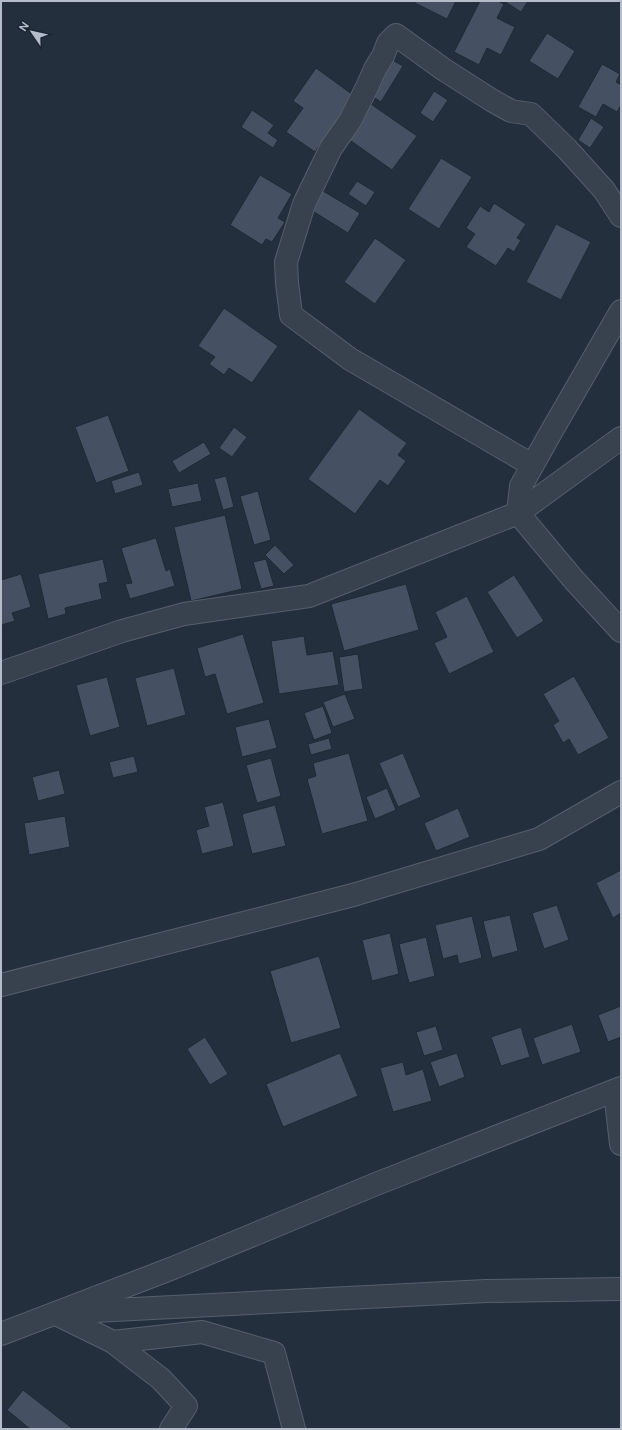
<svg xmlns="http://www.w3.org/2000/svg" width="622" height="1430" viewBox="0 0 622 1430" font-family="Figtree,sans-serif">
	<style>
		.building { fill: #455162; stroke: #1f2835 }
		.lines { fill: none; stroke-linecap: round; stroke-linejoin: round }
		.minor-casing { stroke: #565f6c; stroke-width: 24 }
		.minor { stroke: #38414e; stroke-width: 22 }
	</style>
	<rect width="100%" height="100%" fill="#242f3e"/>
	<path class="building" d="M416 1H456L447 19 415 3Z
		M480 1H498L504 4 497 18 515 27 501 55 487 48 479 65 454 52Z
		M504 1H528L521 12Z
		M547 33 575 51 558 79 529 61Z
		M389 58 403 66 381 102 367 93Z
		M602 64 620 74 616 82 621 85V105L617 112 603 104 596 117 578 107Z
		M316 68 356 97 333 129 332 128 315 152 286 132 303 108 293 101Z
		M434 91 448 100 433 122 420 113Z
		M368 102 417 136 392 170 344 136Z
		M252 110 274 125 268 133 278 140 273 148 241 127Z
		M591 118 604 127 590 148 578 140Z
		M441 158 472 177 439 229 408 209Z
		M260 175 292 194 278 218 285 222 272 242 266 239 262 245 230 225Z
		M357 181 375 192 366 206 348 194Z
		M318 188 360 213 348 233 306 207Z
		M494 203 526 224 517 238 521 240 514 252 508 248 496 266 466 247 475 234 466 228 480 206 489 212Z
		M556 224 591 242 561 300 526 282Z
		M375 238 406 260 375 304 344 282Z
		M224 308 278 346 252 383 229 368 224 375 209 364 215 357 198 346Z
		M359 409 407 443 398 455 406 461 388 486 380 480 355 514 308 479Z
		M108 415 129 471 96 483 75 427Z
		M234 427 247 437 232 457 219 448Z
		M204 442 211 454 179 473 172 461Z
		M139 472 143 485 115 494 111 481Z
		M226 476 234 507 223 510 214 479Z
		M198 483 202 501 172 507 168 489Z
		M258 491 271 540 254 545 240 496Z
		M225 515 242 589 191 601 174 527Z
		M156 538 166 571 170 569 175 586 130 599 125 584 132 583 121 548Z
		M275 545 294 565 284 574 265 555Z
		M103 559 108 582 99 584 102 599 65 608 66 614 48 619 38 574Z
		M266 559 274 586 261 589 253 562Z
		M21 574 31 607 12 613 15 621 1 625V580Z
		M514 575 544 621 517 638 487 592Z
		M406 584 419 630 344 651 331 604Z
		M467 596 494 652 449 674 434 643 447 637 435 612Z
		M243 634 264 703 227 714 215 674 205 677 197 648Z
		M304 636 307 655 333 651 339 685 279 694 271 641Z
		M358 654 363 689 344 692 339 657Z
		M174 668 186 715 147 726 135 678Z
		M574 676 609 738 578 755 569 739 563 743 553 725 559 721 543 694Z
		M107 677 120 727 90 736 76 685Z
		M345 694 355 719 333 727 323 702Z
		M323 706 332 733 314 740 304 713Z
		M269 719 277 748 242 757 235 727Z
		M329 738 332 749 311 755 308 744Z
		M349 753 368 821 322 834 307 779 316 776 313 763Z
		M403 753 421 797 398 807 379 763Z
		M134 756 138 772 113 778 109 762Z
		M271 758 281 796 257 803 246 765Z
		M59 770 65 794 38 801 32 777Z
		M387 788 396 810 375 819 366 797Z
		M223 802 234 846 202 854 196 830 209 826 204 807Z
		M275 805 286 846 252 854 242 814Z
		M458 808 470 837 436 851 424 823Z
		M65 816 70 847 29 855 24 823Z
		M621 870V913L613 918 596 883Z
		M557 905 569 940 544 949 532 913Z
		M510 915 518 951 492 958 483 921Z
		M472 916 482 958 459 964 457 955 443 959 435 925Z
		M390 933 399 974 372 981 362 940Z
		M426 937 435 976 409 983 399 944Z
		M319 956 341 1028 291 1043 270 971Z
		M621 1006V1037L608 1042 598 1015Z
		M572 1024 581 1052 542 1065 533 1038Z
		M436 1026 443 1050 424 1056 416 1032Z
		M521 1027 530 1057 501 1066 491 1037Z
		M205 1037 228 1074 210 1085 187 1049Z
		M340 1053 358 1096 283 1127 266 1084Z
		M457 1053 465 1077 439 1087 430 1062Z
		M403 1062 406 1075 423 1069 432 1101 393 1112 380 1068Z
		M23 1390 73 1429H30L7 1410Z"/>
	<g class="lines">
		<defs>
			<path id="minor" d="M621 311 550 434 521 486 518 513 574 580 621 631
				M532 465 350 359 291 315 287 283 286 262 304 204 331 148 350 121 368 85 375 69 383 56 388 43 396 35 443 69 493 101 511 111 531 114 567 149 604 190 621 216
				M1 673 122 631 184 614 309 596 518 513 621 438
				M1 985 353 895 539 839 621 792
				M615 1091 621 1144
				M75 1312 486 1291 621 1289
				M56 1314 113 1342 202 1332 274 1353 294 1429
				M1 1334 173 1268 376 1184 621 1088
				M113 1342 161 1379 186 1406 171 1429"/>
		</defs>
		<use href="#minor" class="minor-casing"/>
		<use href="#minor" class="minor"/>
	</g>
	<rect width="622" height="1430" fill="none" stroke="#b4bcc9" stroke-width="4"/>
	<g transform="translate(32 32) rotate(304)" stroke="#1d2633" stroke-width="3" paint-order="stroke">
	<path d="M0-3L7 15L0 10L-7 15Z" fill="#b4bcc9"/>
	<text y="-6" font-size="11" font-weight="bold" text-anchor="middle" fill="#b4bcc9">N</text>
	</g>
</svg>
